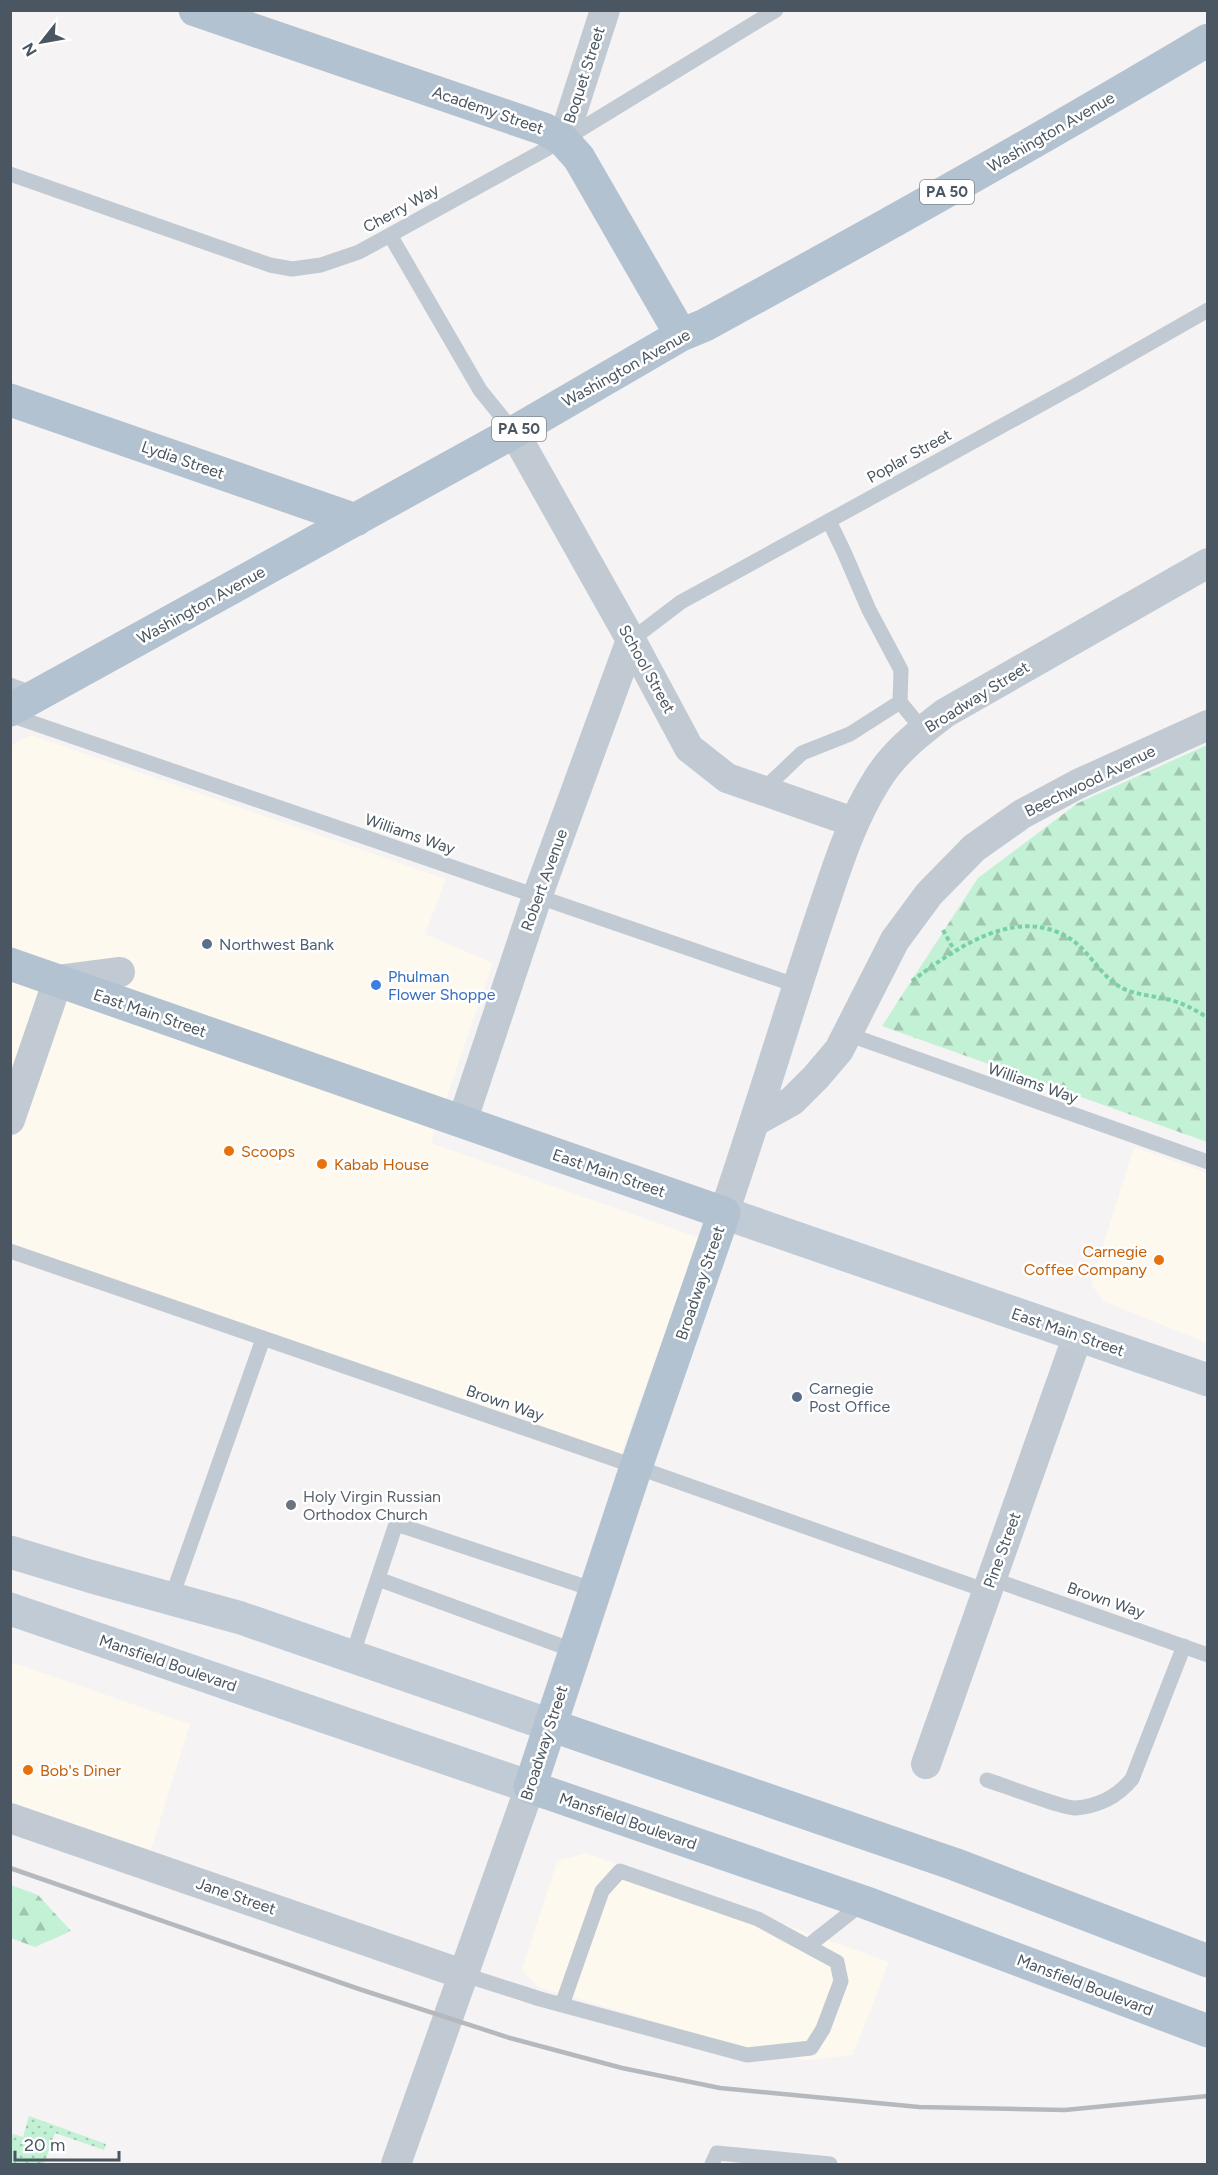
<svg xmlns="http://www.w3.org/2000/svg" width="1218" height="2175" viewBox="0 0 1218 2175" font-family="Figtree,sans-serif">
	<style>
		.commercial { fill: #fdf9ef }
		.grass { fill: url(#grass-dots) }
		.forest { fill: url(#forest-firs) }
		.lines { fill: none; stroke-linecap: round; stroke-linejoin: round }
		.path { stroke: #7ad0a6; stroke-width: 4; stroke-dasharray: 4.5 3; stroke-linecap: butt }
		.lane { stroke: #c1cad2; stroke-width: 15 }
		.street { stroke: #c1cad2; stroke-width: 30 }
		.secondary { stroke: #c1cbd6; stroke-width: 33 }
		.primary { stroke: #b3c2d1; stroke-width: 33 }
		.rail { stroke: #b5b8bd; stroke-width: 4.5 }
		.service-dot { fill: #5c6f8a; stroke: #fff; stroke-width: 2 }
		.shop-dot { fill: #3f7fe0; stroke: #fff; stroke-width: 2 }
		.food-dot { fill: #e8710a; stroke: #fff; stroke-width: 2 }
		.worship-dot { fill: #6b7280; stroke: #fff; stroke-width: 2 }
		.labels { text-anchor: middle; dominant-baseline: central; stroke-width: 5; stroke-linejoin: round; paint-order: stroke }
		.shield { fill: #fff; stroke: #808990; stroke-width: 1.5 }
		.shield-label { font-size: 15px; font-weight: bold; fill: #4a5661 }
		.street-label { font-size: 16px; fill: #4a5661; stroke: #fff }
		.service-label { font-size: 16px; fill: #4e5e75; stroke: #fff; text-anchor: start }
		.shop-label { font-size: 16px; fill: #366cbe; stroke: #fff; text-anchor: start }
		.food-label { font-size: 16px; fill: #c56008; stroke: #fff; text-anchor: start }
		.worship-label { font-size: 16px; fill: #5b616d; stroke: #fff; text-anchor: start }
	</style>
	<defs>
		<pattern id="grass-dots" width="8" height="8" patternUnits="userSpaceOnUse" patternTransform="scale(1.5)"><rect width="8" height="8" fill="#c3f1d5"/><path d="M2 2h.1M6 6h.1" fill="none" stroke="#a0c6b0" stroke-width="1.8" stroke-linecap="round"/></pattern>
		<pattern id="forest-firs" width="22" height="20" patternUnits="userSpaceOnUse" patternTransform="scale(1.5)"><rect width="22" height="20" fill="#c3f1d5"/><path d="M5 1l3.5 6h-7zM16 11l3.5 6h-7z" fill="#a0c6b0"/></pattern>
	</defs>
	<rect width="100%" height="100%" fill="#f5f3f3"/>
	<path class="commercial" d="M31 735 446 879 425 934 493 963 431 1143 700 1238 618 1461 11 1250 10 746Z
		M1134 1147 1207 1173V1343L1103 1301 1091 1284Z
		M11 1662 190 1724 151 1850 11 1803Z
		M586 1853 889 1962 853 2055 806 2060 738 2046 538 1987 522 1970 557 1861Z"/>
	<path class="grass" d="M29 2116 106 2144 104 2150 55 2133 44 2164H11V2142L13 2134 23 2137Z"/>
	<path class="forest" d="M1207 745V1142L882 1026 978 878 1078 803Z
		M11 1885 38 1895 71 1931 35 1947 11 1938Z"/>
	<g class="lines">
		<path class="path" d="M943 930 954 950
			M912 981C955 949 1015 905 1069 938 1090 951 1100 976 1122 988 1136 995 1155 996 1171 1000 1184 1004 1196 1010 1208 1018"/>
		<path class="lane" d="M10 174 270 265 292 269 321 265 359 252 563 140 776 10
			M390 235 480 390 514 432
			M631 640 681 602 1080 383 1208 310
			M10 685 34 694
			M900 702 923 730
			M10 715 798 986
			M763 790 802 753 850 734 900 702 901 670 869 610 844 552 829 521
			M847 1034 1208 1162
			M10 1251 608 1457 987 1591
			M378 1579 578 1652
			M992 1579 1208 1655
			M171 1599 263 1339
			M352 1656 396 1524 595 1590
			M987 1780C1003 1785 1065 1809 1076 1808 1099 1806 1118 1796 1132 1779L1184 1646
			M808 1946 864 1902
			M462 1974 540 1999 747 2055 811 2048 823 2029 841 1981 837 1962 758 1919 620 1871 602 1891 562 2005
			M712 2164 717 2153 830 2164"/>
		<path class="street" d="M563 140 605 10
			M514 432 631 640 689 748 727 778 853 822
			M10 1120 58 980 120 972
			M756 1121 792 1101 816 1077 839 1050 895 940 929 894 974 848 1022 814 1078 784 1208 725
			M462 1122 537 897 631 640
			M724 1213C757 1117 786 1019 818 923 835 874 849 824 877 780 894 752 919 733 945 713L1208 563
			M926 1764 1078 1335
			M10 1818 462 1974
			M396 2164 530 1787"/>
		<path class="secondary" d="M724 1213 1208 1380
			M10 1552 89 1576 241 1618 550 1725
			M10 1609 530 1787"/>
		<path class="primary" d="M195 10 544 129 563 140 579 158 681 335
			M10 400 356 520
			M10 710 514 432 681 335 705 325C874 233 1042 139 1208 40
			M10 964 724 1213 636 1467 530 1787 864 1902 1208 2031
			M550 1725 954 1864 1208 1961"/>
		<path class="rail" d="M10 1868 359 1989 510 2038 622 2068 720 2088 919 2107 1065 2110 1208 2096"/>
	</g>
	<g class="service-dot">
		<circle cx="207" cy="944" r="6"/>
		<circle cx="797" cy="1397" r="6"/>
	</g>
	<circle class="shop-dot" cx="376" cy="985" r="6"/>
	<g class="food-dot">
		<circle cx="229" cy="1151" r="6"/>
		<circle cx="322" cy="1164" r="6"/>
		<circle cx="1159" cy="1260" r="6"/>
		<circle cx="28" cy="1770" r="6"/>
	</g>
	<circle class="worship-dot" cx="291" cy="1505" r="6"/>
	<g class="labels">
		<g class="shield">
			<rect x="920" y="180" width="54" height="24" rx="4.5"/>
			<rect x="492" y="417" width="54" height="24" rx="4.5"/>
		</g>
		<g class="shield-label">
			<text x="947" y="192">PA 50</text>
			<text x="519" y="429">PA 50</text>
		</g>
		<g class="street-label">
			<text transform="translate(584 75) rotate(-72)">Boquet Street</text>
			<text transform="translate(488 110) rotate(19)">Academy Street</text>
			<text transform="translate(1051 132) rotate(-30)">Washington Avenue</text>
			<text transform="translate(401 208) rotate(-29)">Cherry Way</text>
			<text transform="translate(626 368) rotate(-29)">Washington Avenue</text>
			<text transform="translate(909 456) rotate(-29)">Poplar Street</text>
			<text transform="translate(183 460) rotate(19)">Lydia Street</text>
			<text transform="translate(201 605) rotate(-29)">Washington Avenue</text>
			<text transform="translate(647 669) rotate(61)">School Street</text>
			<text transform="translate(977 697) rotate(-32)">Broadway Street</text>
			<text transform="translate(1090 781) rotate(-26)">Beechwood Avenue</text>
			<text transform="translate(410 834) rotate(19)">Williams Way</text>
			<text transform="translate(544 880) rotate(-70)">Robert Avenue</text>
			<text transform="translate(150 1013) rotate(19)">East Main Street</text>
			<text transform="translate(1033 1083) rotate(19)">Williams Way</text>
			<text transform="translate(609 1173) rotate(19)">East Main Street</text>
			<text transform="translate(700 1283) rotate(-71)">Broadway Street</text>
			<text transform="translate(1068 1332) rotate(19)">East Main Street</text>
			<text transform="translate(505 1403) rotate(19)">Brown Way</text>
			<text transform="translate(1002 1550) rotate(-70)">Pine Street</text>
			<text transform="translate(1106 1600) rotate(19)">Brown Way</text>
			<text transform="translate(168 1663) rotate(19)">Mansfield Boulevard</text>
			<text transform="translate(544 1743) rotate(-72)">Broadway Street</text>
			<text transform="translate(628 1821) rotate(19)">Mansfield Boulevard</text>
			<text transform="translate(236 1896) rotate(19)">Jane Street</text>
			<text transform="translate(1085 1985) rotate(21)">Mansfield Boulevard</text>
		</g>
		<g class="service-label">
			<text x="219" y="944">Northwest Bank</text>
			<text x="809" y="1388">Carnegie<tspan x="809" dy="18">Post Office</tspan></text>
		</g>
		<g class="shop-label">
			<text x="388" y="976">Phulman<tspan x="388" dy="18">Flower Shoppe</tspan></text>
		</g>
		<g class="food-label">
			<text x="241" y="1151">Scoops</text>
			<text x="334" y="1164">Kabab House</text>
			<text x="1147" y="1251" text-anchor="end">Carnegie<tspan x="1147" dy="18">Coffee Company</tspan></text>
			<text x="40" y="1770">Bob's Diner</text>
		</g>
		<g class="worship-label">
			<text x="303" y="1496">Holy Virgin Russian<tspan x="303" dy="18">Orthodox Church</tspan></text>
		</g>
	</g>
	<rect width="1218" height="2175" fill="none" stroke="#4a5661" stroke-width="24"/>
	<g transform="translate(42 42) rotate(239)" stroke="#ffffff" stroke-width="4.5" paint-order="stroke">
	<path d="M0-4.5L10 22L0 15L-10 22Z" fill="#4a5661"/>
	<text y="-9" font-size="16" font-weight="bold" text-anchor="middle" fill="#4a5661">N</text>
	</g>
	<path d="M15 2151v9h104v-9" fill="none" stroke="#4a5661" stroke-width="3"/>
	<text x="24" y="2151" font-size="18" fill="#4a5661" stroke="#ffffff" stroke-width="4.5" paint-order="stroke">20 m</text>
</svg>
